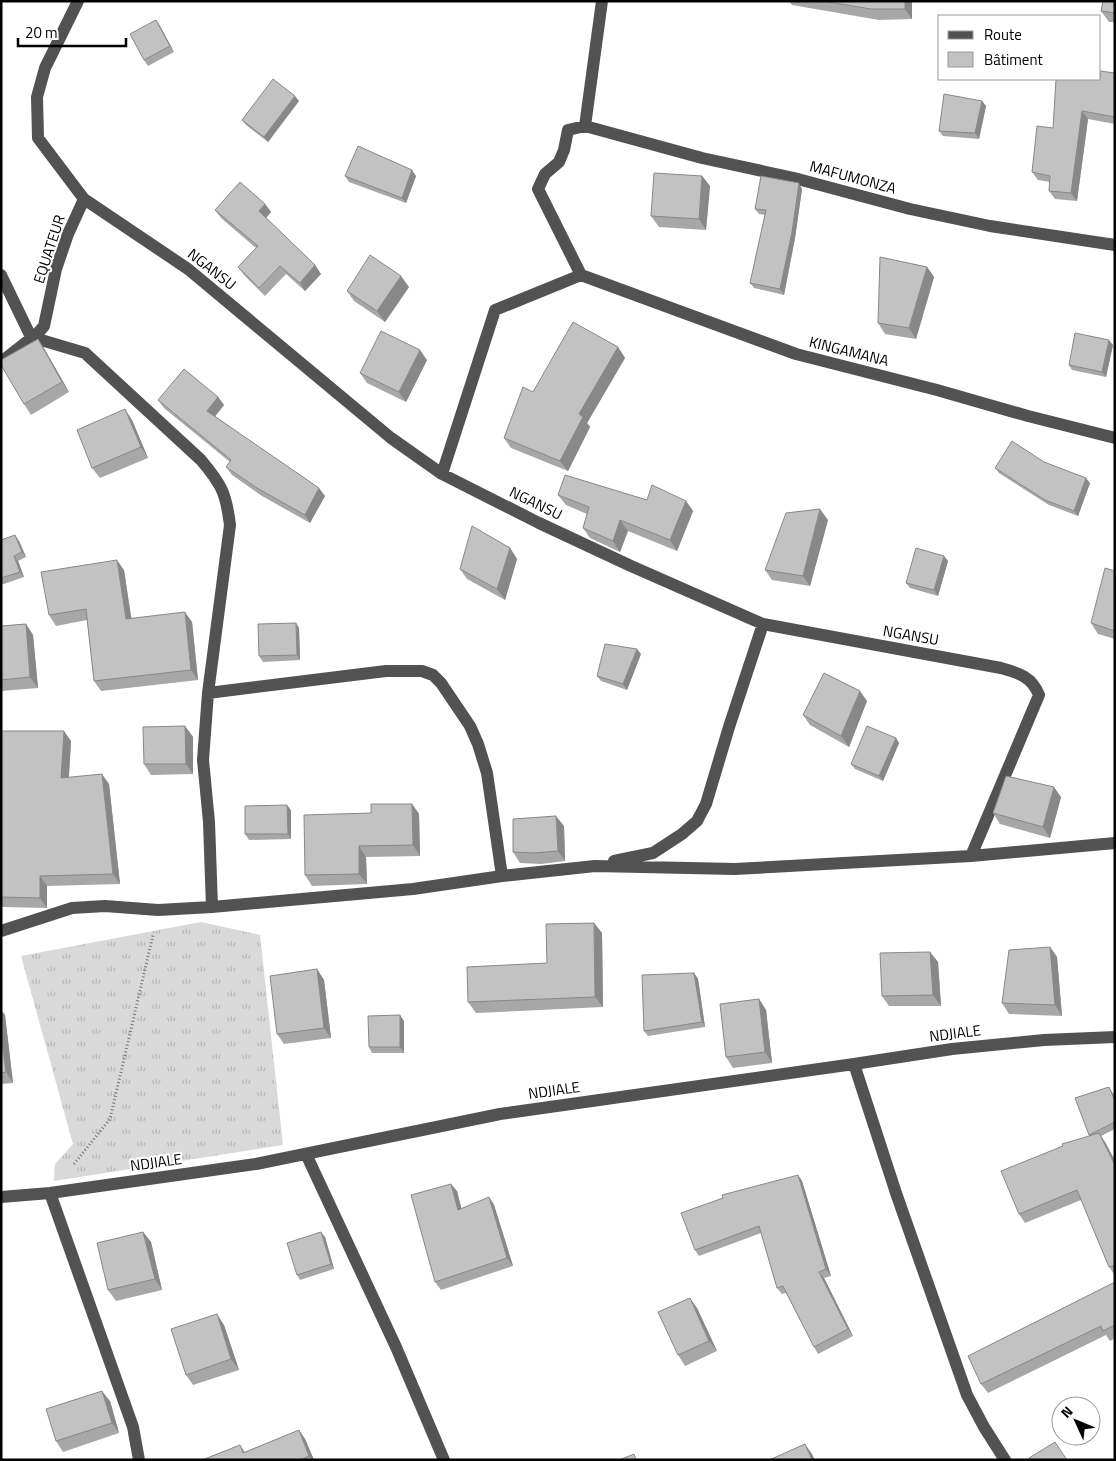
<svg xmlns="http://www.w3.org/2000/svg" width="1116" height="1461" viewBox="0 0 1116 1461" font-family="'Titillium Web',sans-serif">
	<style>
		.grass { fill: url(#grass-tufts) }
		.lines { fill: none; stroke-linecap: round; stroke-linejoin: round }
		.path { stroke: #747474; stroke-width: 3; stroke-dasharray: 1 2.5; stroke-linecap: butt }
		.minor { stroke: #525252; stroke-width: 12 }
		.wall { fill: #a7a7a7 }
		.shaded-wall { fill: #888 }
		.building { fill: #c2c2c2; stroke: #888 }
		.labels { text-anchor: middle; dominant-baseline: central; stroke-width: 4; stroke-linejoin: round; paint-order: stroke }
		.street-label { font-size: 15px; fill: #000; stroke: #fff }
	</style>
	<defs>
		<pattern id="grass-tufts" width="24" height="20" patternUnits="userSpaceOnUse" patternTransform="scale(1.25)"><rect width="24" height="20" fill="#d9d9d9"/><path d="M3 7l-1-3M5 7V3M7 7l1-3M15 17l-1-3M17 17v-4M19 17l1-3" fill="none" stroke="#b8b8b8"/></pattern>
	</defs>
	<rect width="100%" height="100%" fill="#fff"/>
	<path class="grass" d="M201 922 260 935 283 1145 54 1181 55 1164 73 1144 21 956Z"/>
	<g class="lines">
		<path class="path" d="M74 1164 110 1119 153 935"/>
		<path class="minor" d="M585 126 702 158 794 178 910 209 990 226 1115 245
			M84 199 188 269 391 438 442 474 539 523 631 566 763 624 1001 668C1019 673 1032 677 1039 695L971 856
			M1 275 31 337 85 353 201 460C222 485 226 493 230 525L208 693 203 760 209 822 212 907
			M581 275 796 354 937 390 1028 416 1115 438
			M1 362 38 333 44 326 56 269 68 234 84 199 38 138 37 97 45 68 78 1
			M442 474 495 310 581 275 538 189 545 174 559 162 564 150 568 130 585 126 602 1
			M208 693 386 671H422L433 675 441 683 470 726 478 744 487 773 502 876
			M614 861 653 853 682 834 697 821 706 804 729 727 763 624
			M1 931 72 908 105 906 158 910 212 907 413 889 502 876 595 866 735 869 971 856 1115 843
			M854 1064 896 1193 967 1395 984 1427 1005 1460
			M306 1154 396 1347 444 1460
			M50 1193 133 1427 139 1460
			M1 1197 50 1193 256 1164 500 1114 854 1064 952 1049 1044 1040 1115 1037"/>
	</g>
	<path class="wall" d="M789 1H912V19L879 20 792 5Z
		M1115 1V22H1109L1101 11Z
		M156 20 160 26 174 52 148 66 144 60Z
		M1115 73V124L1088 119 1077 201 1055 199 1049 191 1050 182 1038 180 1032 172 1053 128 1100 79Z
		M299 101 268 142 246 125 242 120Z
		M982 101 986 106 979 139 943 136 939 131Z
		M345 176H416L406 203 349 182Z
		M702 176 710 186 706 230 659 227 651 216Z
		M802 189 795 238 784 295 754 288 750 283 765 215 759 214 755 209Z
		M265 204 271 212 266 218 315 265 321 274 305 291 286 274 265 296 244 275 238 267 256 248 221 218 215 210Z
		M927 267 934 277 916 339 885 334 878 323Z
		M409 287 385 322 354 301 347 291Z
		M38 339 45 350 69 392 31 415 24 404Z
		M1113 345 1106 377 1072 370 1069 365Z
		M618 347 625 358 587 423 590 427 568 471 511 448 504 438 533 392Z
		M427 360 406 402 367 383 360 373Z
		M218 397 224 405 215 416 325 496 310 523 262 496 232 475 226 467 230 462 164 408 158 400Z
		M132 420 148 458 100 478 92 468Z
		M995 468 1090 483 1078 516 1049 505 999 473Z
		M558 495 647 500 686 501 693 511 677 551 628 531 620 552 590 538 583 528 587 514 566 505Z
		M828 520 810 586 772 580 765 570Z
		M1 540 19 541 26 557 18 561 24 577 1 585Z
		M510 548 517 559 505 600 467 579 460 569Z
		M944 556 948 561 938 596 910 588 906 583Z
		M124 570 131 618 192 622 198 680 101 691 94 681 87 620 56 626 49 615Z
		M1115 571V639L1098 634 1091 623Z
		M26 624 33 635 38 688 1 691V626Z
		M299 628 300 660 263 662 259 656Z
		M641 654 627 690 601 681 597 676Z
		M867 701 849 747 810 725 803 715Z
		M185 726 193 737V774L151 775 144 764Z
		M1 731 71 741 69 777 109 784 120 884 47 886V908L1 907Z
		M896 738 899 743 883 781 855 769 851 764Z
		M1061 797 1050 838 1000 824 993 813Z
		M412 804 419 814 420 856 366 857 367 884 312 886 305 875 371 813Z
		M291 810V839L249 840 245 834Z
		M564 826 565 861 541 864 520 863 513 852Z
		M594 923 602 933 603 1007 476 1013 468 1002 547 963Z
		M1050 947 1057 957 1062 1016 1009 1014 1002 1003Z
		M930 952 938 962 941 1006H889L882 996Z
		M317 969 324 980 331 1038 284 1044 277 1034Z
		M694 973 698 979 705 1027 648 1036 644 1031Z
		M759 999 766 1010 772 1063 733 1068 726 1057Z
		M1 1010 5 1015 13 1083 1 1084Z
		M404 1021V1053H372L369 1047Z
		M1113 1093 1115 1097V1129L1101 1136 1105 1142 1115 1161V1276L1109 1267 1081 1200 1025 1223 1019 1214 1089 1136V1135Z
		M798 1175 802 1181 831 1276 824 1278 853 1336 818 1354 814 1347 786 1293 782 1294 777 1288 761 1233 699 1256 695 1250Z
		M457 1191 461 1209 489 1197 494 1205 513 1266 441 1290 435 1282Z
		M143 1232 151 1242 162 1290 116 1301 108 1290Z
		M325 1237 334 1269 300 1280 297 1275Z
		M1115 1282V1338L1110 1341 1106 1335 988 1393 981 1384Z
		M697 1308 717 1351 685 1366 678 1355Z
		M224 1325 239 1370 193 1385 186 1375Z
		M110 1401 119 1433 63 1452 56 1441Z
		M299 1430 305 1439 314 1460H202L240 1445 245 1452Z"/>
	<path class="shaded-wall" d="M905 1H912V19L905 9Z
		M156 20 160 26 174 52 170 46Z
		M295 96 299 101 268 142 264 137Z
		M982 101 986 106 979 139 975 133Z
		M1082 111 1088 119 1077 201 1071 193Z
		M412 170 416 176 406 203 402 198Z
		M702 176 710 186 706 230 699 219Z
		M799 183 802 189 795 238 784 295 780 289Z
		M265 204 271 212 265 219 259 211Z
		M315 265 321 274 305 291 300 283Z
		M927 267 934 277 916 339 909 328Z
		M401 276 409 287 385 322 377 311Z
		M38 339 45 350 69 392 62 382Z
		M1109 340 1113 345 1106 377 1102 372Z
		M618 347 625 358 587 423 590 427 568 471 560 461 579 414Z
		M420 350 427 360 406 402 399 392Z
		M218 397 224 405 213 419 207 411Z
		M125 409 132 420 148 458 141 447Z
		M1086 478 1090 483 1078 516 1074 511Z
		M319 488 325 496 310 523 305 515Z
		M686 501 693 511 677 551 670 540Z
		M820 509 828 520 810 586 803 576Z
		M620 520 628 531 620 552 613 541Z
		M15 535 19 541 26 557 22 552Z
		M510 548 517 559 505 600 497 589Z
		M14 556 18 561 24 577 20 572Z
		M944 556 948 561 938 596 934 590Z
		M117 560 124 570 133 629 126 619Z
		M185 612 192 622 198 680 191 670Z
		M296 623 299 628 300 660 297 655Z
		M26 624 33 635 38 688 30 677Z
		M637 649 641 654 627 690 623 684Z
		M860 691 867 701 849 747 841 736Z
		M185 726 193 737V774L186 764Z
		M64 731 71 741 68 788 61 778Z
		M896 738 899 743 883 781 879 776Z
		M102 774 109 784 120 884 113 874Z
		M1054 787 1061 797 1050 838 1043 827Z
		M412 804 419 814 420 856 413 845Z
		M287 805 291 810V839L288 834Z
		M556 816 564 826 565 861 558 851Z
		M359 846 366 857 367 884 359 874Z
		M40 876 47 886V908L40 898Z
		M594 923 602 933 603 1007 595 997Z
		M1050 947 1057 957 1062 1016 1055 1005Z
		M930 952 938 962 941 1006 933 995Z
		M317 969 324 980 331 1038 324 1028Z
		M694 973 698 979 705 1027 702 1022Z
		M759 999 766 1010 772 1063 765 1052Z
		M1 1010 5 1015 13 1083 6 1072 1 1035Z
		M400 1015 404 1021V1053L400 1047Z
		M1109 1087 1115 1097V1101Z
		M1099 1133 1105 1142 1115 1161V1165Z
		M798 1175 802 1181 831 1276 826 1269Z
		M451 1184 457 1191 464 1218 458 1210Z
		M489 1197 494 1205 513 1266 507 1258Z
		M143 1232 151 1242 162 1290 155 1279Z
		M321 1232 325 1237 334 1269 331 1264Z
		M819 1272 824 1278 853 1336 848 1329Z
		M690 1298 697 1308 717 1351 709 1341Z
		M217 1314 224 1325 239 1370 231 1359Z
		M102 1391 110 1401 119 1433 112 1423Z
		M299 1430 305 1439 314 1460H312L309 1456Z
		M805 1444 812 1454 815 1460H812Z"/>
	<path class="building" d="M823 1H905V9H871Z
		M1103 1H1115V13L1101 11Z
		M156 20 170 46 144 60 130 34Z
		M1100 71 1115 73V117L1082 111 1071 193 1049 191 1050 176 1032 172 1037 126 1053 128 1056 79H1100Z
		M273 79 295 96 264 137 242 120Z
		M944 94 982 101 975 133 939 131Z
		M358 146 412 170 402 198 345 176Z
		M654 173 702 176 699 219 651 216Z
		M761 176 799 183 792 232 780 289 750 283 766 210 755 209Z
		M240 182 265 204 259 211 315 265 300 283 280 266 259 288 238 267 258 246 215 210Z
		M370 255 401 276 377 311 347 291Z
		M880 257 927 267 909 328 878 323Z
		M573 322 618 347 579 414 583 417 560 461 504 438 523 387 533 392Z
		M381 331 420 350 399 392 360 373Z
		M1075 333 1109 340 1102 372 1069 365Z
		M38 339 62 382 24 404 1 365V360Z
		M184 369 218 397 207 411 319 488 305 515 257 488 226 467 231 460 158 400Z
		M125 409 141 447 92 468 77 430Z
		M1012 441 1044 462 1086 478 1074 511 1045 500 995 468Z
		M565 475 647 500 652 485 686 501 670 540 620 520 613 541 583 528 589 507 558 495Z
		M820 509 803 576 765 570 786 513Z
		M472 526 510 548 497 589 460 569Z
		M15 535 22 552 14 556 20 572 1 578V540Z
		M916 548 944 556 934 590 906 583Z
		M117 560 126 619 185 612 191 670 94 681 86 609 49 615 41 572Z
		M1105 568 1115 571V631L1091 623Z
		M296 623 297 655 259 656 258 624Z
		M26 624 30 677 1 680V626Z
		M605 644 637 649 623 684 597 676Z
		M824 673 860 691 841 736 803 715Z
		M185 726 186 764H144L143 727Z
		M867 726 896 738 879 776 851 764Z
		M1 731H64L61 778 102 774 113 874 40 876V898L1 897Z
		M1006 776 1054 787 1043 827 993 813Z
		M371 804H412L413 845 359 846V874L305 875 304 815 371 813Z
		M287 805 288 834H245V806Z
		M556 816 558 851 534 853 513 852V819Z
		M594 923 595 997 468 1002 467 967 547 963 546 924Z
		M1050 947 1055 1005 1002 1003 1009 950Z
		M930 952 933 995 882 996 880 953Z
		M317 969 324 1028 277 1034 270 976Z
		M694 973 702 1022 644 1031 642 975Z
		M759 999 765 1052 726 1057 720 1004Z
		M400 1015V1047H369L368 1016Z
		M1 1035 6 1072 1 1073Z
		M1109 1087 1115 1101V1122L1089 1135 1075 1098Z
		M1099 1133 1115 1165V1265L1109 1267 1077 1190 1019 1214 1001 1171 1063 1146 1062 1144Z
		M798 1175 826 1269 819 1272 848 1329 814 1347 783 1286 777 1288 759 1226 695 1250 681 1213 723 1198 722 1195Z
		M451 1184 458 1210 489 1197 507 1258 435 1282 411 1195Z
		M143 1232 155 1279 108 1290 97 1243Z
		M321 1232 331 1264 297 1275 287 1243Z
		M1115 1282V1325L1103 1331 1101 1326 981 1384 968 1356Z
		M690 1298 709 1341 678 1355 658 1312Z
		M217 1314 231 1359 186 1375 171 1329Z
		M102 1391 112 1423 56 1441 46 1409Z
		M299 1430 309 1456 300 1460H202L240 1445 243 1453Z
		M1055 1442 1067 1460H1030L1029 1458Z
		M805 1444 812 1460H769Z
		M634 1454 636 1460H619Z"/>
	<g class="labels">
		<g class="street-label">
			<text transform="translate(853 177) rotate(15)">MAFUMONZA</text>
			<text transform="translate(49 249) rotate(-72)">EQUATEUR</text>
			<text transform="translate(212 269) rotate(38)">NGANSU</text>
			<text transform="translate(849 351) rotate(14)">KINGAMANA</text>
			<text transform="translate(536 503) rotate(26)">NGANSU</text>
			<text transform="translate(911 635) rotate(10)">NGANSU</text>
			<text transform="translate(955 1033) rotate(-7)">NDJIALE</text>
			<text transform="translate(554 1090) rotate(-8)">NDJIALE</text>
			<text transform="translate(156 1162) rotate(-8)">NDJIALE</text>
		</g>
	</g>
	<rect width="1116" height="1461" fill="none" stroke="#000000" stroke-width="5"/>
	<rect x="938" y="15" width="162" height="65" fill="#ffffff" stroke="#999999"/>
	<rect x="948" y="31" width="25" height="8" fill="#525252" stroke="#999999"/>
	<text x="984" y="40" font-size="15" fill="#000000">Route</text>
	<rect x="948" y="52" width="25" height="15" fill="#c2c2c2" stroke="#999999"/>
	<text x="984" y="65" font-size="15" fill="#000000">Bâtiment</text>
	<g transform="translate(1076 1421) rotate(314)"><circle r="24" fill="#ffffff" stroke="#999999"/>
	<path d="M0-4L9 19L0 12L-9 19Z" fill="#000000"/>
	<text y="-8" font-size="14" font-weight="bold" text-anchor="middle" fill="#000000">N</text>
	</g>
	<path d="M18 38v8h108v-8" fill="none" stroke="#000000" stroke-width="2.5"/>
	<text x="25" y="38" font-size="15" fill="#000000" stroke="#ffffff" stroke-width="4" paint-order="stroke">20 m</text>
</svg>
